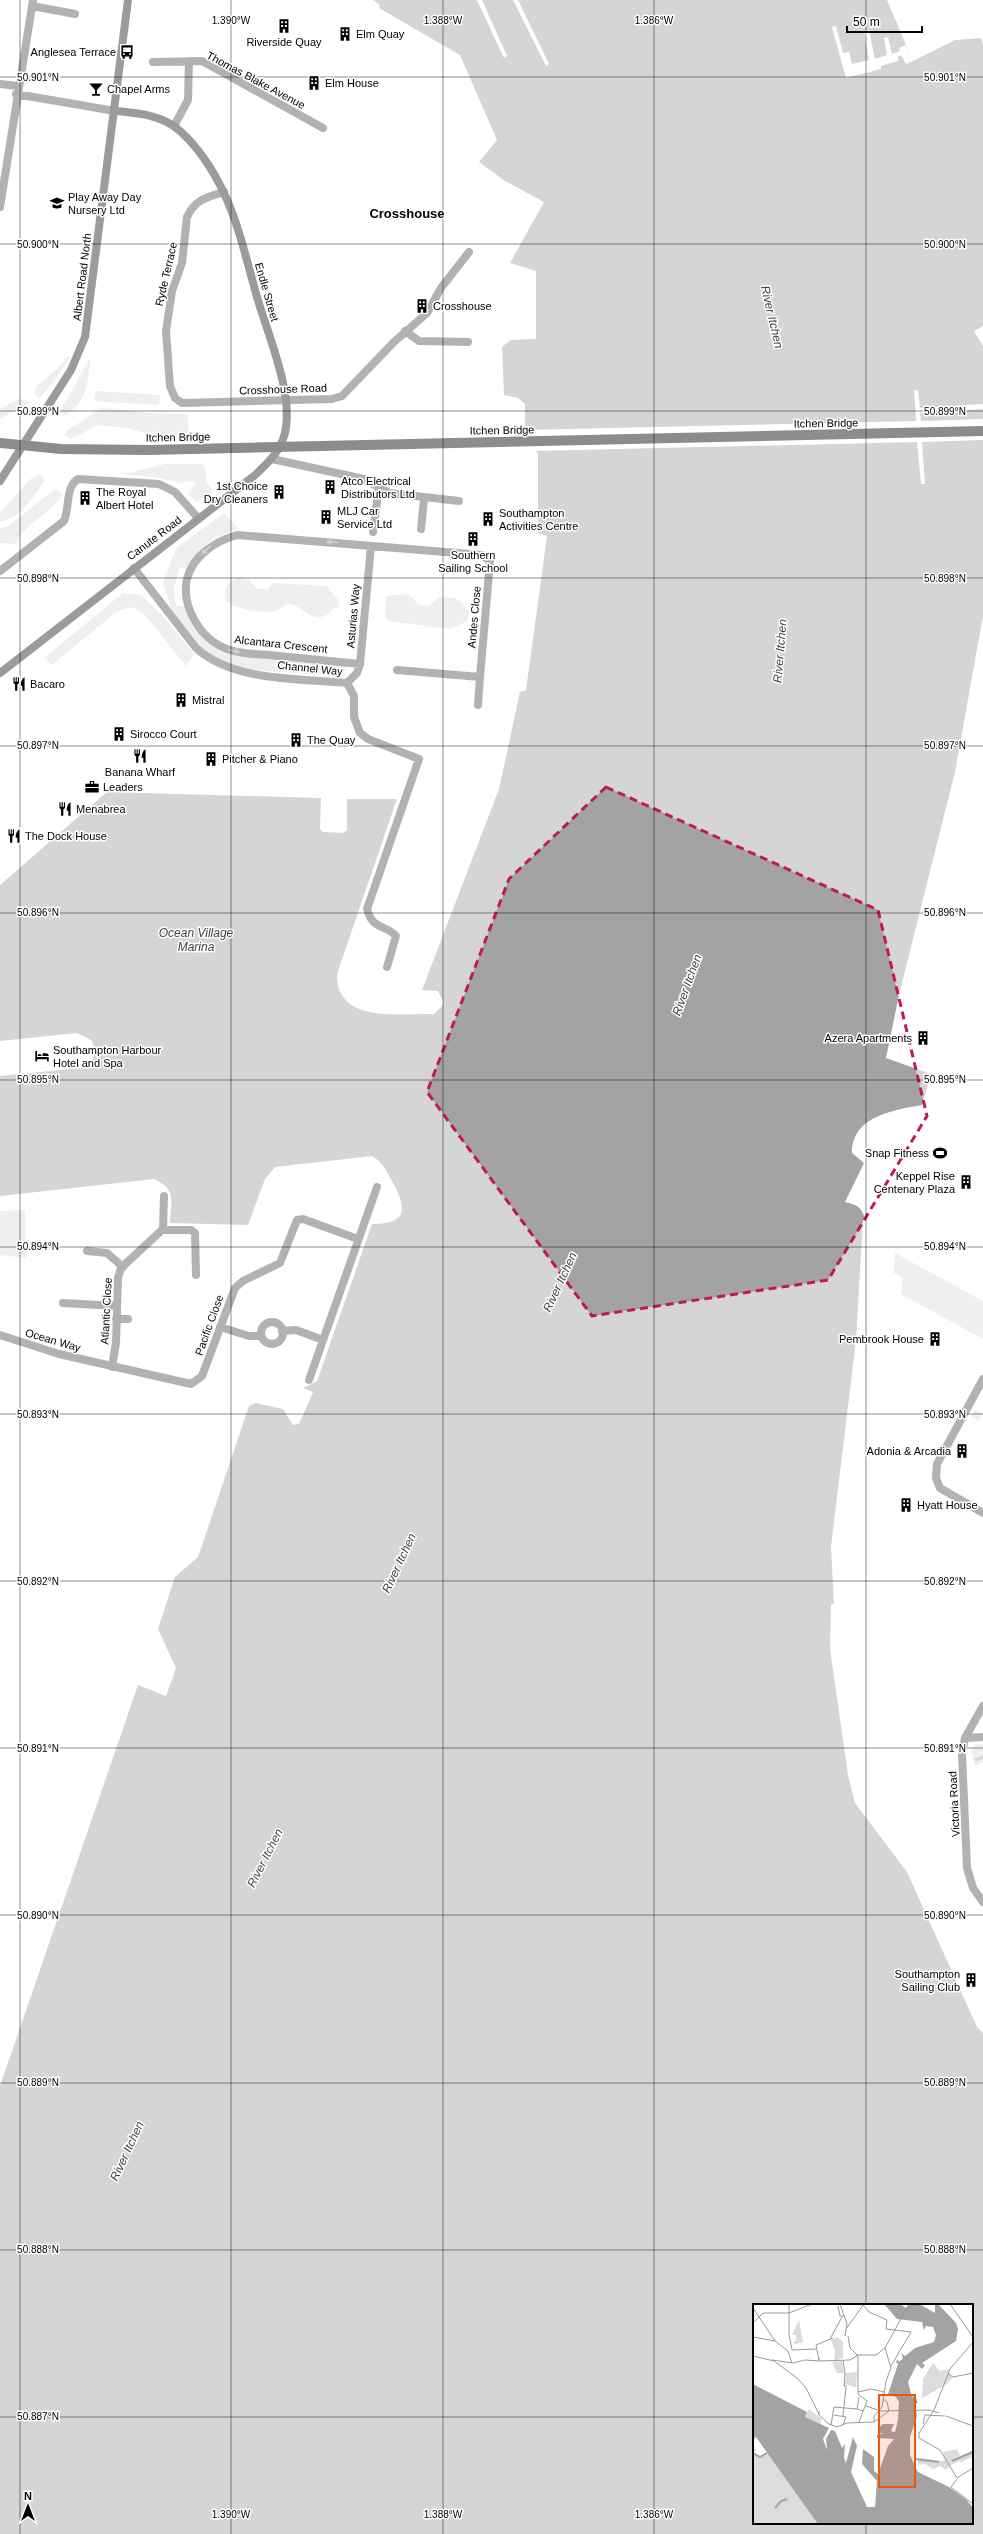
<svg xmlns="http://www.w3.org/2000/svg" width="983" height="2534" viewBox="0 0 983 2534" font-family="Arial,sans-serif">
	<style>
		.green { fill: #dcdcdc }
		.water { fill: #a3a3a3; fill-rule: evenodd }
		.pier { fill: #fff }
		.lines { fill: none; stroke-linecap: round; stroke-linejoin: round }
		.stream { stroke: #a3a3a3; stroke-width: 3 }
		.street-tunnel { stroke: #d9d9d9; stroke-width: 8; stroke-dasharray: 8 4; stroke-linecap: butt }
		.street { stroke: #555; stroke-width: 8 }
		.secondary { stroke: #222; stroke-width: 8 }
		.primary { stroke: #000; stroke-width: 10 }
		.oneway { fill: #999 }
		.marked { fill: none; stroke: #c2185b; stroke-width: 3; stroke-dasharray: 8 5; stroke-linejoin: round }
		.ticks { fill: none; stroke: #000; stroke-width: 1; stroke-opacity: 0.45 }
		.labels { text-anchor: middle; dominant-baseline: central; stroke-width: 3; stroke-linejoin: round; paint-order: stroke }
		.poi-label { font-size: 11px; fill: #000; stroke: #fff; text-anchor: start }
		.street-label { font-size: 11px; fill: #000; stroke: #fff }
		.water-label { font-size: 12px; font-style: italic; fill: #444; stroke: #fff }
		.quarter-label { font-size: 13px; font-weight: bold; fill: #000; stroke: #fff }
		.inset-river { fill: none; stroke: #a3a3a3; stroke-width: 2 }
		.inset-road { fill: none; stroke: #999; stroke-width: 1 }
		.view { fill: #e8590c; fill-opacity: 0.15; stroke: #e8590c; stroke-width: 2 }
		.inset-edge { fill: none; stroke: #000; stroke-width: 2 }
		.ticks-label { font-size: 10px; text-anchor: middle; fill: #000; stroke: #fff; stroke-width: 3; stroke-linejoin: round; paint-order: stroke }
	</style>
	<rect width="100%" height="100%" fill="#fff"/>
	<path class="green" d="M91 356C87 381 89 403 63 416L60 412Z
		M66 357H70L54 382 40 398 35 395 36 387 60 366Z
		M96 391 160 395 159 405 94 401Z
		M18 399 31 402 0 419V409Z
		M102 408 149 413 187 414 190 438 166 439 127 428 98 425 71 439 65 436V432Z
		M165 464H203L207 474 205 481 213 491 197 502 188 495 196 483 191 481 180 483 155 477 124 474Z
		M39 474 45 480C35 496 19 519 0 522V513L29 480Z
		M55 489 62 494C54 512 26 521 15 544L0 543V528L7 527Z
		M224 513 238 528 208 542 187 569 180 567 174 587 176 606H184L199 631 219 649 346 665 344 677 243 669 204 652 172 613 163 581 177 547Z
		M241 577 249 580 258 589H267L274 583 327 586 339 601 338 608H334C314 631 304 604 289 604 283 604 281 610 276 611 264 614 235 609 226 601L225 589 231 581Z
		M123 593 141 595 162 615 194 654 186 666 145 615 132 607 116 612 52 665 44 658Z
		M407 594 412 597 418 605 429 606 439 597 455 598 463 603 465 610H469L468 621 449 629 388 621 385 618 386 596Z
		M25 1210 26 1258 0 1255V1211Z
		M895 1253 983 1301V1339L901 1294 903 1278 894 1273Z
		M983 1744V1762L975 1766 971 1751 975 1745Z"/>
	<path class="water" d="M373 0H887L913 61 955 40 981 38 983 46V326L974 331 983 346V616L955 772 899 995 886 1058 931 1074 922 1105C894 1110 852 1116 852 1153L864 1163 845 1202C857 1205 862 1207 865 1219L863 1220 856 1340 831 1547 834 1604 831 1605 830 1649 848 1775 855 1803 907 1872 977 2027 983 2033V2534H0V2086L138 1685 166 1696 176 1668 158 1629 175 1577 198 1557 249 1406 256 1403 283 1409 293 1425 299 1424 313 1392 303 1388 317 1381 372 1224C406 1224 408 1210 393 1183 387 1172 383 1162 372 1156L275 1167 265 1179 248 1225 170 1223C171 1201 177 1189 154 1179L0 1196V1076L81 1068C94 1063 98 1051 91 1040L77 1033 0 1041V885L107 792 321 798 320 829 323 832 343 833 347 830V799H397L337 974C336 1024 399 1013 434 1014L443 1005V1001L438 991 422 990 499 789 520 692 526 690 547 536 538 533V454L525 435V404L518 398 504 395 502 347 511 340 536 339V271L510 263 544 202 505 181 479 162 497 140 460 55 379 8 380 5ZM754 2305H972V2523H754Z"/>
	<path class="pier" d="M477 0H482L507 56 504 58Z
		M513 0H518L549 64 546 66Z
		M836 26 843 53 849 52 852 64 869 60 864 31 869 30 875 59 887 55 884 38 888 37 892 54 900 51 899 48 906 45 913 61 906 64 901 55 898 57V61L881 66V69L846 78 832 27Z
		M918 390 920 408 983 404V409L920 413 921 421 983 419V440L922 442 925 484H921L917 442 534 451 523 435V430L916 421 914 391Z"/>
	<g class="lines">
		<path class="stream" d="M976 1760 983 1757"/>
		<path class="street-tunnel" d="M973 1413 983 1418"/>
		<path class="street" d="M32 6 75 14
			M153 62 202 61 323 128
			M0 84 18 86
			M16 94 115 111
			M174 126 188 100 189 61
			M224 192C206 197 195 200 187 217L182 263 172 291 166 331 170 386 175 398 182 403 332 399 342 396 394 342 427 313 441 288 469 252
			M0 207 33 0
			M405 331 419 341 468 342
			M272 459 364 479 389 493 459 501
			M421 529 424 499
			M373 532 379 487
			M134 568 196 648C234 682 298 678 347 683L354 696V717L360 733 368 739 419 759 367 909C373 931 384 923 396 936L387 967
			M0 571 64 521C70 508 65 487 78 479L159 484 175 492 198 518
			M360 664C330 661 299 658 269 655 256 654 240 654 227 649 200 639 181 606 187 579 193 555 216 541 237 535L482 555 490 561 480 677 397 670
			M347 683 357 673 360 664 371 546
			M478 705 480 677
			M163 1230 164 1196
			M87 1251 107 1253 123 1267
			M63 1303 117 1306
			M116 1319H128
			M261 1333a11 11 0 1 1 22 0a11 11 0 1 1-22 0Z
			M220 1327 249 1336H261
			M282 1331 296 1330 323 1340
			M0 1335 59 1354 191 1384 202 1376 235 1288 243 1281 280 1263 297 1220 303 1219 358 1239
			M112 1367 116 1343 118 1278 121 1268 162 1230H191L195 1233 196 1275
			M983 1379 937 1464 936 1478 940 1488 983 1513
			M309 1380 377 1187
			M983 1706 965 1738 962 1754 967 1868 973 1888 983 1902
			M965 1738 983 1737"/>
		<path class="secondary" d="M0 481 71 370 85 337 128 0
			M0 673 254 476C268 463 280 452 285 433 294 394 268 335 257 297 247 262 239 225 224 193 213 170 199 148 180 131 163 115 138 113 115 111"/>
		<path class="primary" d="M0 443 61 449 149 450 983 431"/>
	</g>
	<defs><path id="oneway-solid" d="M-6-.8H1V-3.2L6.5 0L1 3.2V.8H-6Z"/></defs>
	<g class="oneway">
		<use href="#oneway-solid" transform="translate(332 542) rotate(-175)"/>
		<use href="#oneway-solid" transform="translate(206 550) rotate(139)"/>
		<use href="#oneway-solid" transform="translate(234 651) rotate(11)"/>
	</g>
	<path d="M0 0H983V2534H0ZM606 787 878 910 927 1116 828 1280 592 1316 427 1092 509 879Z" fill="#fff" fill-opacity=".55" fill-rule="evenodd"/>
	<path class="marked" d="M606 787 878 910 927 1116 828 1280 592 1316 427 1092 509 879Z"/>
	<path class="ticks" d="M20 0V2534M231 0V2534M443 0V2534M654 0V2534M866 0V2305M0 77H983M0 244H983M0 411H983M0 578H983M0 746H983M0 913H983M0 1080H983M0 1247H983M0 1414H983M0 1581H983M0 1748H983M0 1915H983M0 2083H983M0 2250H983M0 2417H754M972 2417H983M866 2523V2534"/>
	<defs>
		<symbol id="building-bare" viewBox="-9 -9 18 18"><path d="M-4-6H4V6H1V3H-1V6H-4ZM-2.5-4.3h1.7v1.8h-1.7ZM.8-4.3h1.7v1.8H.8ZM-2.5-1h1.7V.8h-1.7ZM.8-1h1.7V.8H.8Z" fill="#000" stroke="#fff" stroke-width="2.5" paint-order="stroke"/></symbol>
		<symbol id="bus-bare" viewBox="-9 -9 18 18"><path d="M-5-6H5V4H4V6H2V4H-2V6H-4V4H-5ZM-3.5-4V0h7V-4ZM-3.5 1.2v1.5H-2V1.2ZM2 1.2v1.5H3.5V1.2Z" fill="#000" stroke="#fff" stroke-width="2.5" paint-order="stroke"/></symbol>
		<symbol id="bar-bare" viewBox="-9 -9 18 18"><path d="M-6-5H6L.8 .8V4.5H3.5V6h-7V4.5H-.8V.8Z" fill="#000" stroke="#fff" stroke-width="2.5" paint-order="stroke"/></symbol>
		<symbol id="school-bare" viewBox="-9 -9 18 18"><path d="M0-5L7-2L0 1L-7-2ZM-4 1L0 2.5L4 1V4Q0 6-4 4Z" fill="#000" stroke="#fff" stroke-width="2.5" paint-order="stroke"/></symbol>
		<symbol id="restaurant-bare" viewBox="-9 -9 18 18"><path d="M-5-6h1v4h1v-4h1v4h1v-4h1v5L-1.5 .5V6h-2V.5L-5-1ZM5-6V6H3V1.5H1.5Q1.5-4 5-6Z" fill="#000" stroke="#fff" stroke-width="2.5" paint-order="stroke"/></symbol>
		<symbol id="office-bare" viewBox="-9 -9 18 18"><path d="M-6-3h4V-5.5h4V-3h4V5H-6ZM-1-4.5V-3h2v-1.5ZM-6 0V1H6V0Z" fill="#000" stroke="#fff" stroke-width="2.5" paint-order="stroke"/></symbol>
		<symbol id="hotel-bare" viewBox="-9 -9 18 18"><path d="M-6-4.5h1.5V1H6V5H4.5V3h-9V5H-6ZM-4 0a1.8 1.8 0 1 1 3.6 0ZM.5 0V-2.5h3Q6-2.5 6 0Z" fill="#000" stroke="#fff" stroke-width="2.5" paint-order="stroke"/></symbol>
		<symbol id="stadium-bare" viewBox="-9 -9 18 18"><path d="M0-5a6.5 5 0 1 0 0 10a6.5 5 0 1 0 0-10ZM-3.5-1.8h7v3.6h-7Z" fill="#000" stroke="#fff" stroke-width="2.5" paint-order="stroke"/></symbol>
	</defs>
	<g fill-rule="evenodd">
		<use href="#building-bare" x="274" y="16" width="20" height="20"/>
		<use href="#building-bare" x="335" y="24" width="20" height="20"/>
		<use href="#bus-bare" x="117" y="42" width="20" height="20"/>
		<use href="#building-bare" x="304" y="73" width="20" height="20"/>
		<use href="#bar-bare" x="86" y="79" width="20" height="20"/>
		<use href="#school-bare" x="47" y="193" width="20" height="20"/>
		<use href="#building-bare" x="412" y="296" width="20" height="20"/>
		<use href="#building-bare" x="320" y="477" width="20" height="20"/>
		<use href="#building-bare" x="269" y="482" width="20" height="20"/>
		<use href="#building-bare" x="75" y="488" width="20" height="20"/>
		<use href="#building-bare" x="316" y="507" width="20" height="20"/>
		<use href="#building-bare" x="478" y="509" width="20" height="20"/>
		<use href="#building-bare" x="463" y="529" width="20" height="20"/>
		<use href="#restaurant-bare" x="9" y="674" width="20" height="20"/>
		<use href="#building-bare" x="171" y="690" width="20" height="20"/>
		<use href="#building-bare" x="109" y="724" width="20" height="20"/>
		<use href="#building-bare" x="286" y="730" width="20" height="20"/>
		<use href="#restaurant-bare" x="130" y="746" width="20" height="20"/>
		<use href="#building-bare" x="201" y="749" width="20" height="20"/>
		<use href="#office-bare" x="82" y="777" width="20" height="20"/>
		<use href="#restaurant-bare" x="55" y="799" width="20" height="20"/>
		<use href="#restaurant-bare" x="4" y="826" width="20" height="20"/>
		<use href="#building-bare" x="913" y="1028" width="20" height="20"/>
		<use href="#hotel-bare" x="32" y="1046" width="20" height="20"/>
		<use href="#stadium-bare" x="930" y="1143" width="20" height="20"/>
		<use href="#building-bare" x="956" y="1172" width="20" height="20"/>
		<use href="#building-bare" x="925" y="1329" width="20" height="20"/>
		<use href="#building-bare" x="952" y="1441" width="20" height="20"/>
		<use href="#building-bare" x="896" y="1495" width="20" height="20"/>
		<use href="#building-bare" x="961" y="1970" width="20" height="20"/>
	</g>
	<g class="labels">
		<g class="poi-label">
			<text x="356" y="34">Elm Quay</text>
			<text x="284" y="42" text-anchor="middle">Riverside Quay</text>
			<text x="116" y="52" text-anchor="end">Anglesea Terrace</text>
			<text x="325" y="83">Elm House</text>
			<text x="107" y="89">Chapel Arms</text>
			<text x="68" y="197">Play Away Day<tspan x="68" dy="13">Nursery Ltd</tspan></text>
			<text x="433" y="306">Crosshouse</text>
			<text x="341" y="481">Atco Electrical<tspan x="341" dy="13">Distributors Ltd</tspan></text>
			<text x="268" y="486" text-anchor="end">1st Choice<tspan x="268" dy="13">Dry Cleaners</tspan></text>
			<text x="96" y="492">The Royal<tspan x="96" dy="13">Albert Hotel</tspan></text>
			<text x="337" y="511">MLJ Car<tspan x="337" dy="13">Service Ltd</tspan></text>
			<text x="499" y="513">Southampton<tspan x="499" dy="13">Activities Centre</tspan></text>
			<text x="473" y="555" text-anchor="middle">Southern<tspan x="473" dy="13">Sailing School</tspan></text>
			<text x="30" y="684">Bacaro</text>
			<text x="192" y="700">Mistral</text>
			<text x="130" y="734">Sirocco Court</text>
			<text x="307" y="740">The Quay</text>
			<text x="222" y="759">Pitcher &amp; Piano</text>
			<text x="140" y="772" text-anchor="middle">Banana Wharf</text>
			<text x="103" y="787">Leaders</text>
			<text x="76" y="809">Menabrea</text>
			<text x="25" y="836">The Dock House</text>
			<text x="912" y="1038" text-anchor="end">Azera Apartments</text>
			<text x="53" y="1050">Southampton Harbour<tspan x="53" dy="13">Hotel and Spa</tspan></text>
			<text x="929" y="1153" text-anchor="end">Snap Fitness</text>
			<text x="955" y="1176" text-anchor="end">Keppel Rise<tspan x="955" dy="13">Centenary Plaza</tspan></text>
			<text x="924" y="1339" text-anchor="end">Pembrook House</text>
			<text x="951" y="1451" text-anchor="end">Adonia &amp; Arcadia</text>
			<text x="917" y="1505">Hyatt House</text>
			<text x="960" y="1974" text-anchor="end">Southampton<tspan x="960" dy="13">Sailing Club</tspan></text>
		</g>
		<g class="street-label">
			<text transform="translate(256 80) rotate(28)">Thomas Blake Avenue</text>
			<text transform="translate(166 274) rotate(-77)">Ryde Terrace</text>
			<text transform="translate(82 277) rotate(-83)">Albert Road North</text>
			<text transform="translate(267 292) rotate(74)">Endle Street</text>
			<text transform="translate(283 389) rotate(-2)">Crosshouse Road</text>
			<text transform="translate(826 423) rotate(-1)">Itchen Bridge</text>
			<text transform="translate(502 430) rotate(-1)">Itchen Bridge</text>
			<text transform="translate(178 437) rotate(-1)">Itchen Bridge</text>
			<text transform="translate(154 538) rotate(-37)">Canute Road</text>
			<text transform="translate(353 616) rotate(-85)">Asturias Way</text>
			<text transform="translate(474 617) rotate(-85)">Andes Close</text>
			<text transform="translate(281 644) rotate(6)">Alcantara Crescent</text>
			<text transform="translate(310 668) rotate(6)">Channel Way</text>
			<text transform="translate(106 1311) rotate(-87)">Atlantic Close</text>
			<text transform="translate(209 1325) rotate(-70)">Pacific Close</text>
			<text transform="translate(53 1340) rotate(16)">Ocean Way</text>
			<text transform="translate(954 1804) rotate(-93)">Victoria Road</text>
		</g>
		<g class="water-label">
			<text transform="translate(772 317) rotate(77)">River Itchen</text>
			<text transform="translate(780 651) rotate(-85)">River Itchen</text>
			<text x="196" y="933">Ocean Village<tspan x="196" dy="14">Marina</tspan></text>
			<text transform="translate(687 985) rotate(-70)">River Itchen</text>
			<text transform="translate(560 1282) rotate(-65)">River Itchen</text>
			<text transform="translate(399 1563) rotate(-65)">River Itchen</text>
			<text transform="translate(265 1858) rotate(-63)">River Itchen</text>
			<text transform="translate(127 2151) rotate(-65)">River Itchen</text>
		</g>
		<g class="quarter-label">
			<text x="407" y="213">Crosshouse</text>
		</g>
	</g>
	<g transform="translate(753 2304)">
		<rect width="220" height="220" fill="#fff"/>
		<path d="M46 16 50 38 42 40 40 38 43 37V31H39ZM84 33 90 38V54L81 57 82 47 78 36ZM89 57 91 69H84L79 58ZM180 59 187 67 196 65 195 69 200 73 194 80 169 94 170 75ZM104 68 103 83 92 80 93 69ZM56 105 69 115 67 120 69 122 51 114ZM0 144 4 146 1 148 7 153 18 146 65 220H45L44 217 43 220H0ZM204 145 207 152 220 146V153L210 157V159L206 157 198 161 193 166 187 162 180 165 172 160 165 161V155H162L167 154 189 157 192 156 190 148Z" fill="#dcdcdc"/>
		<path d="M131 0H147L153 4 157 0 168 1 182 9V0H185L203 19 205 25 203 37 169 59 172 61 169 65 164 60 155 78 159 93 162 92 165 99H162L164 112 157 133V151L165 168 196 183 214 196 220 204V220H65L3 133 0 135V80L54 108 52 113 76 124 70 135 74 146 73 135 78 126 82 127 89 144 92 140 91 154 93 159 100 133 104 142 98 168 114 203H122L124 177 109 160 110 145 121 153V167L125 170 135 142 141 135 124 134V131L130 129H125V124L130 120H141L138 127 142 128 145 116 146 98 143 93 135 90 145 60 143 58 145 55 146 58 150 54 148 49 152 52 162 44 181 38 183 31 180 23 173 22 171 26 169 18 144 15Z" fill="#a3a3a3"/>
		<path class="inset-river" d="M72 124 67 141 71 158 77 169 116 220M76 134 87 170 99 195 118 220M0 149 7 153 14 149M162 155 186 158M199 157 220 148M22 204 28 197 34 195"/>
		<path class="inset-road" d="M36 0V30L39 46M87 0 94 20 92 32M197 0 220 33M110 1 116 8 134 16 133 25 158 28 138 62M85 2 87 12H91M0 4 22 37 35 47 39 59M0 19 10 9H36L59 0M93 25 111 0M95 32 97 44 105 52V90L114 97 106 118M0 33 22 37M77 35 89 13M63 41 80 34M63 41 66 56M39 46 63 45M103 51H123L132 44 156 0M0 52 21 57 44 74 53 84 66 110V107M19 56 40 59 52 56 66 57V54M90 56 92 69 91 82H94M66 57 97 56 105 51M195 69 200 73 220 69M105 88 118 85 131 88M106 93 104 105 110 107M113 102 128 107 176 106 186 109M65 110 77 121M81 111 93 113 90 121M90 112 93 83M193 112 220 122M121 118 136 107 134 98 130 95M76 120 84 123 94 119 121 118V112L129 103 133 77 138 64 132 44M78 121 81 103 104 105M172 121 170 119 172 111 192 112M166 128V134L187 146 204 174M166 129 181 106 197 65 220 38M204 174 220 164M204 175 198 183 220 200"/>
		<path class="view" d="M126 91H162V183H126Z"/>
		<rect width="220" height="220" class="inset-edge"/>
	</g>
	<g class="ticks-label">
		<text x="231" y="24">1.390°W</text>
		<text x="443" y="24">1.388°W</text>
		<text x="654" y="24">1.386°W</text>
		<text x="38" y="81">50.901°N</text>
		<text x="945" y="81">50.901°N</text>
		<text x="38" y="248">50.900°N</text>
		<text x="945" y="248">50.900°N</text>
		<text x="38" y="415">50.899°N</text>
		<text x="945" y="415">50.899°N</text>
		<text x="38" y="582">50.898°N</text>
		<text x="945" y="582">50.898°N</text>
		<text x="38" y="749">50.897°N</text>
		<text x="945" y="749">50.897°N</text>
		<text x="38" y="916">50.896°N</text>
		<text x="945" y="916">50.896°N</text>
		<text x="38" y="1083">50.895°N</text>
		<text x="945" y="1083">50.895°N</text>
		<text x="38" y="1250">50.894°N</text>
		<text x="945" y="1250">50.894°N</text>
		<text x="38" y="1418">50.893°N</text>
		<text x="945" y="1418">50.893°N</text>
		<text x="38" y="1585">50.892°N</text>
		<text x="945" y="1585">50.892°N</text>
		<text x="38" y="1752">50.891°N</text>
		<text x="945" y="1752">50.891°N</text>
		<text x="38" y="1919">50.890°N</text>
		<text x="945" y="1919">50.890°N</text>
		<text x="38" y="2086">50.889°N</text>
		<text x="945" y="2086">50.889°N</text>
		<text x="38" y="2253">50.888°N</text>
		<text x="945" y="2253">50.888°N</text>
		<text x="38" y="2420">50.887°N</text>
		<text x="231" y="2518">1.390°W</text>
		<text x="443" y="2518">1.388°W</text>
		<text x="654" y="2518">1.386°W</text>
	</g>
	<g transform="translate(28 2506)" stroke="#ffffff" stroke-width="3" paint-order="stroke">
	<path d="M0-3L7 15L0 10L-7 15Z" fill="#000000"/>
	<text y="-6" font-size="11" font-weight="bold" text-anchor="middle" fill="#000000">N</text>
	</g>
	<path d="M847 26v6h75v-6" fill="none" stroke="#000000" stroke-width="2"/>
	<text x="853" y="26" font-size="12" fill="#000000" stroke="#ffffff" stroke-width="3" paint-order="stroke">50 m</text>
</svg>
